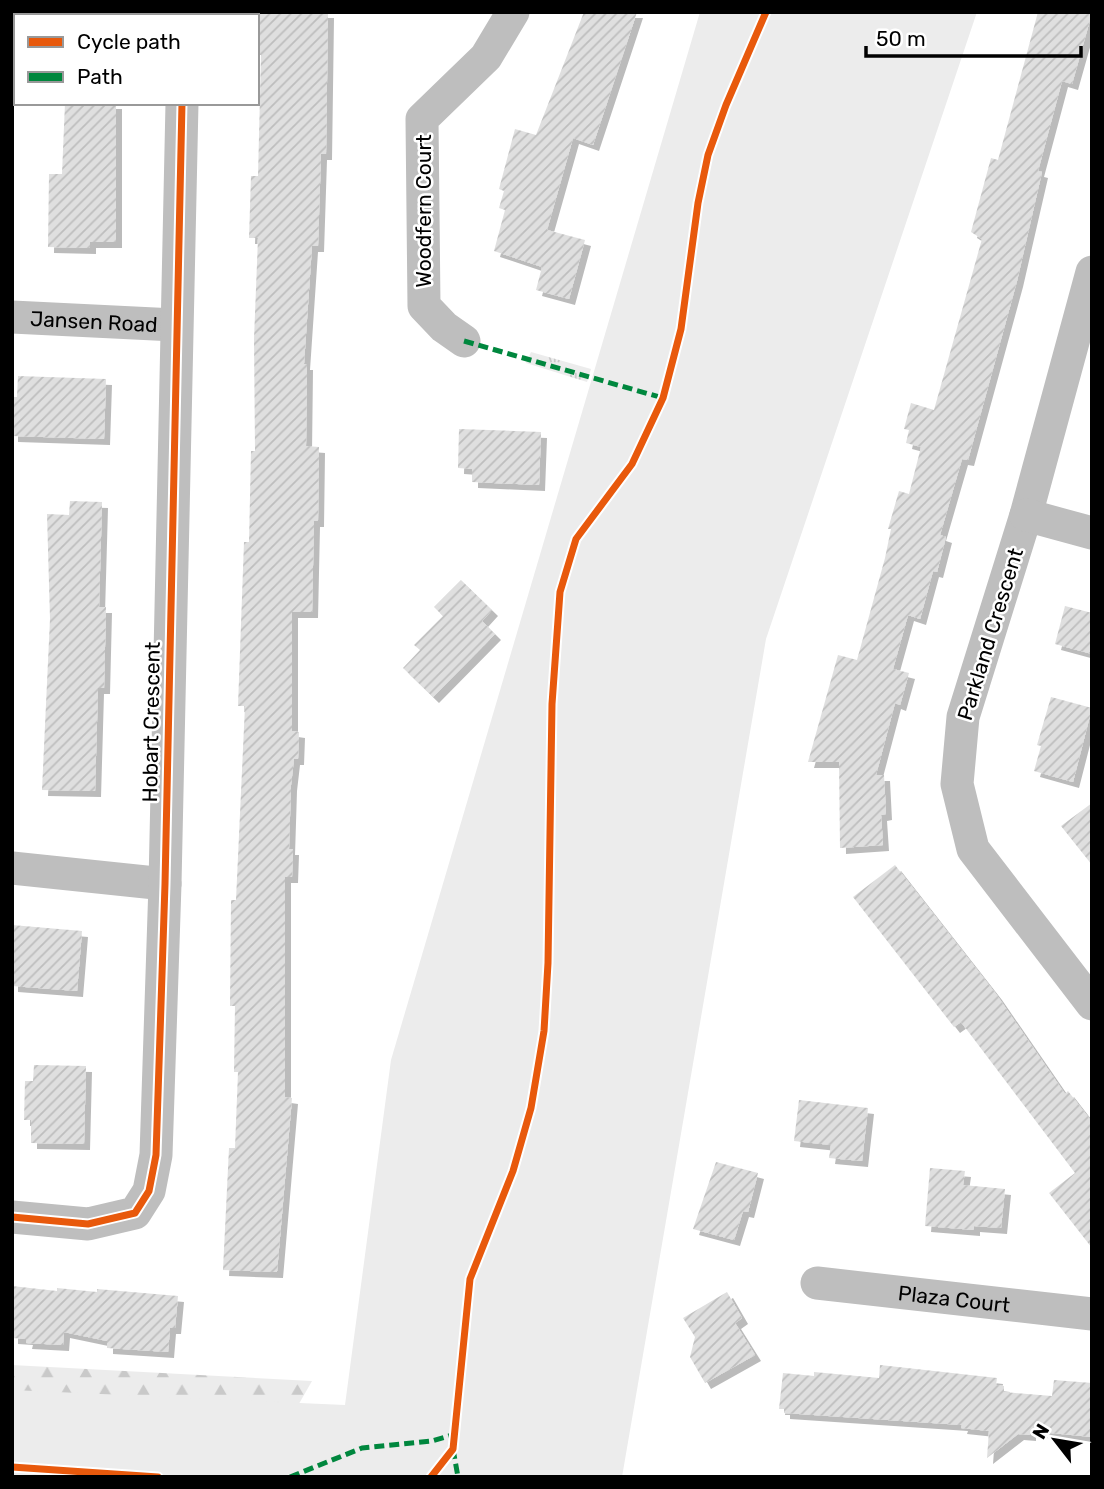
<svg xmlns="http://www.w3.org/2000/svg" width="1104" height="1489" viewBox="0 0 1104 1489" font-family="Rubik,sans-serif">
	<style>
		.grass { fill: url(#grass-tufts) }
		.forest { fill: url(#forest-firs) }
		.park { fill: #ececec }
		.building { fill: url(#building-hatch); filter: url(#shadow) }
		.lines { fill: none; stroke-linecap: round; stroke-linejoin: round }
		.street { stroke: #bebebe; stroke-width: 33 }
		.quiet { stroke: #00873e; stroke-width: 5; stroke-dasharray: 10 5; stroke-linecap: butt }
		.cycleway-casing { stroke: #fff; stroke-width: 11 }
		.cycleway { stroke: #e8590c; stroke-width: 7 }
		.labels { text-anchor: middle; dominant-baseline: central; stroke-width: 5; stroke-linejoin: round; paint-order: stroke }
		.street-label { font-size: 21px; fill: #000; stroke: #fff }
	</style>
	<defs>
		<pattern id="grass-tufts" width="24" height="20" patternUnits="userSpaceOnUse" patternTransform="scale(1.75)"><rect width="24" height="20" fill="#ececec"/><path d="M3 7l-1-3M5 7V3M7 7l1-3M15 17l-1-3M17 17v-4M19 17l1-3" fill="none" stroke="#c9c9c9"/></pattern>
		<pattern id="forest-firs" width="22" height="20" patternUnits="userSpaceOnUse" patternTransform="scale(1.75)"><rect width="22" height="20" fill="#ececec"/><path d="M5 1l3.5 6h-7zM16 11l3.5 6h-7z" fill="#c9c9c9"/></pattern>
		<pattern id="building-hatch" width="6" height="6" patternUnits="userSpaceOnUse" patternTransform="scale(1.75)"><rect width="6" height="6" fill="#dfdfdf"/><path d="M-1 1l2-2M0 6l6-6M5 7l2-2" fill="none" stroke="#bebebe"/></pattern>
		<filter id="shadow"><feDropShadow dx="6" dy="6" stdDeviation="0" flood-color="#0004"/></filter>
	</defs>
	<rect width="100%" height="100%" fill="#fff"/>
	<path class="grass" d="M531 352 591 369 587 382 526 363Z"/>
	<path class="forest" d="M12 1365 312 1381 257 1477 12 1460Z"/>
	<path class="park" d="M700 12H977L766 639 622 1477H12V1390L345 1405 391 1060Z"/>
	<path class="building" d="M258 12H328L326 154H321L318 246H312L304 364H307L306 446 319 447 318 521H314L312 612H292V731L299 732 298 759H294L291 785 289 849H293L292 877H285V1097L292 1098 277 1272 223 1270 229 1148H235L238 1072H234L235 1006H230L231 900H236L245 706H238L244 542H249L251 451H255L254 339 258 238H249L251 176H258L261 55H257Z
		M584 12H637L593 145 573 138 547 230 585 240 569 299 536 290 542 267 494 251 505 210 499 208 504 191 499 189 515 129 536 135Z
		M1038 12 1092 13 1072 84 1062 81 1038 171 1042 172 1017 281 968 460 962 459 940 535 946 537 937 572 933 571 920 619 908 615 893 669 909 673 900 705 895 703 876 775H884L886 814 881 815 883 845 840 848 839 762H808L838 655 857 660 885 558 891 529H888L899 491 909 494 921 447 906 443 909 430 904 429 911 403 934 410 982 239 971 232 991 158 998 160Z
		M65 103H116V242H90V248L48 247 49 174H62Z
		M18 376 106 379 104 439 12 436V397H17Z
		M459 429 541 432 539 485 472 482V469L458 468Z
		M70 501 102 502 99 607H106L104 688H98L95 791 42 790 50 619 47 514 69 515Z
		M461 580 492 610 482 621 495 634 433 697 403 668 420 650 414 645 443 616 434 607Z
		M1065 606 1092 613V654L1055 644Z
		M1051 697 1092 708 1073 782 1034 771 1041 746 1037 745Z
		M1092 803V865L1061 826Z
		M895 865 996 994 1065 1094 1068 1091 1092 1122V1248L1049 1193 1075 1173 961 1022 954 1027 853 897Z
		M12 925 82 931 77 991 12 986Z
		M34 1065 86 1066 84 1144 31 1143V1120H24L25 1081H33Z
		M799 1100 868 1108 862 1161 829 1158 831 1145 794 1141Z
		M716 1162 758 1173 748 1212 743 1211 734 1240 693 1229Z
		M930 1168 965 1171 963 1185 1005 1189 1001 1228 974 1226V1230L925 1226Z
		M12 1286 57 1291V1288L97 1292V1289L178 1296 175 1328H170L168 1352 107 1348V1341L64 1332 63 1345 26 1343 27 1339 12 1338Z
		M727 1292 742 1318 735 1323 755 1355 705 1383 690 1357 695 1337 683 1318Z
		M880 1365 997 1378 996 1385 1004 1386V1392L1052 1396 1054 1380 1092 1383V1437L1030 1431V1435L1018 1434 987 1458 989 1431 961 1428 962 1425 784 1413V1409H779L783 1373 814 1376V1372L879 1378Z"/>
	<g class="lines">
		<g class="street">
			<path d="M184 16 185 12"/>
			<path d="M1092 272 1026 515 963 717 957 784 973 849 1092 1004"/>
			<path id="s1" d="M12 317 175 325"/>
			<path d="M464 341 444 327 424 306 422 119 486 57 513 12"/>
			<path d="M1026 515 1092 533"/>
			<path d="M12 868 165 884"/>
			<path d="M12 1217 88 1224 135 1213 149 1191 156 1155 165 884 182 103"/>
			<path id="s2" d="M817 1283 1092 1314"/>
		</g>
		<path class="quiet" d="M464 341 663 398
			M453 1449 458 1477
			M290 1477 362 1448 432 1441 456 1434"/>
		<defs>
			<path id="cycleway" d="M12 1217 88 1224 135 1213 149 1191 156 1155 165 884 182 103
				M12 1467 158 1477
				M431 1477 453 1449 470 1279 513 1171 531 1108 544 1031 548 963 552 704 560 592 576 539 632 464 663 398 681 329 698 203 708 155 726 105 766 12"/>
		</defs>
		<use href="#cycleway" class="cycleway-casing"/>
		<use href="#cycleway" class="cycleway"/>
	</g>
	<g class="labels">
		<g class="street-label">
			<text transform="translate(423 211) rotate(-90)">Woodfern Court</text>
			<text stroke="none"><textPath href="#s1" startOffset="82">Jansen Road</textPath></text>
			<text transform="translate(990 634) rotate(-73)">Parkland Crescent</text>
			<text transform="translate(151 722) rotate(-89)">Hobart Crescent</text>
			<text stroke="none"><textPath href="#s2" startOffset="138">Plaza Court</textPath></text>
		</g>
	</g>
	<rect width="1104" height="1489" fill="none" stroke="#000000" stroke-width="28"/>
	<rect x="14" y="14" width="245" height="91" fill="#ffffff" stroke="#999999" stroke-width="2"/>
	<rect x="28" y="37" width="35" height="10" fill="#e8590c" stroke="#999999" stroke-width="2"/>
	<text x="77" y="49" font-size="21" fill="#000000">Cycle path</text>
	<rect x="28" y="72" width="35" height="10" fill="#00873e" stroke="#999999" stroke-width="2"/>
	<text x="77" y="84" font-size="21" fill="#000000">Path</text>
	<g transform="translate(1055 1440) rotate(301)" stroke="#ffffff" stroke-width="5" paint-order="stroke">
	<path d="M0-5L12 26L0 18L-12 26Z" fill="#000000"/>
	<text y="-10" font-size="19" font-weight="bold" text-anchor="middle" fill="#000000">N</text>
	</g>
	<path d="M866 46v10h215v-10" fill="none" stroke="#000000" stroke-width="3.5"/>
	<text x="876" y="46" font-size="21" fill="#000000" stroke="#ffffff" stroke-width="5" paint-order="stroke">50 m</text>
</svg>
